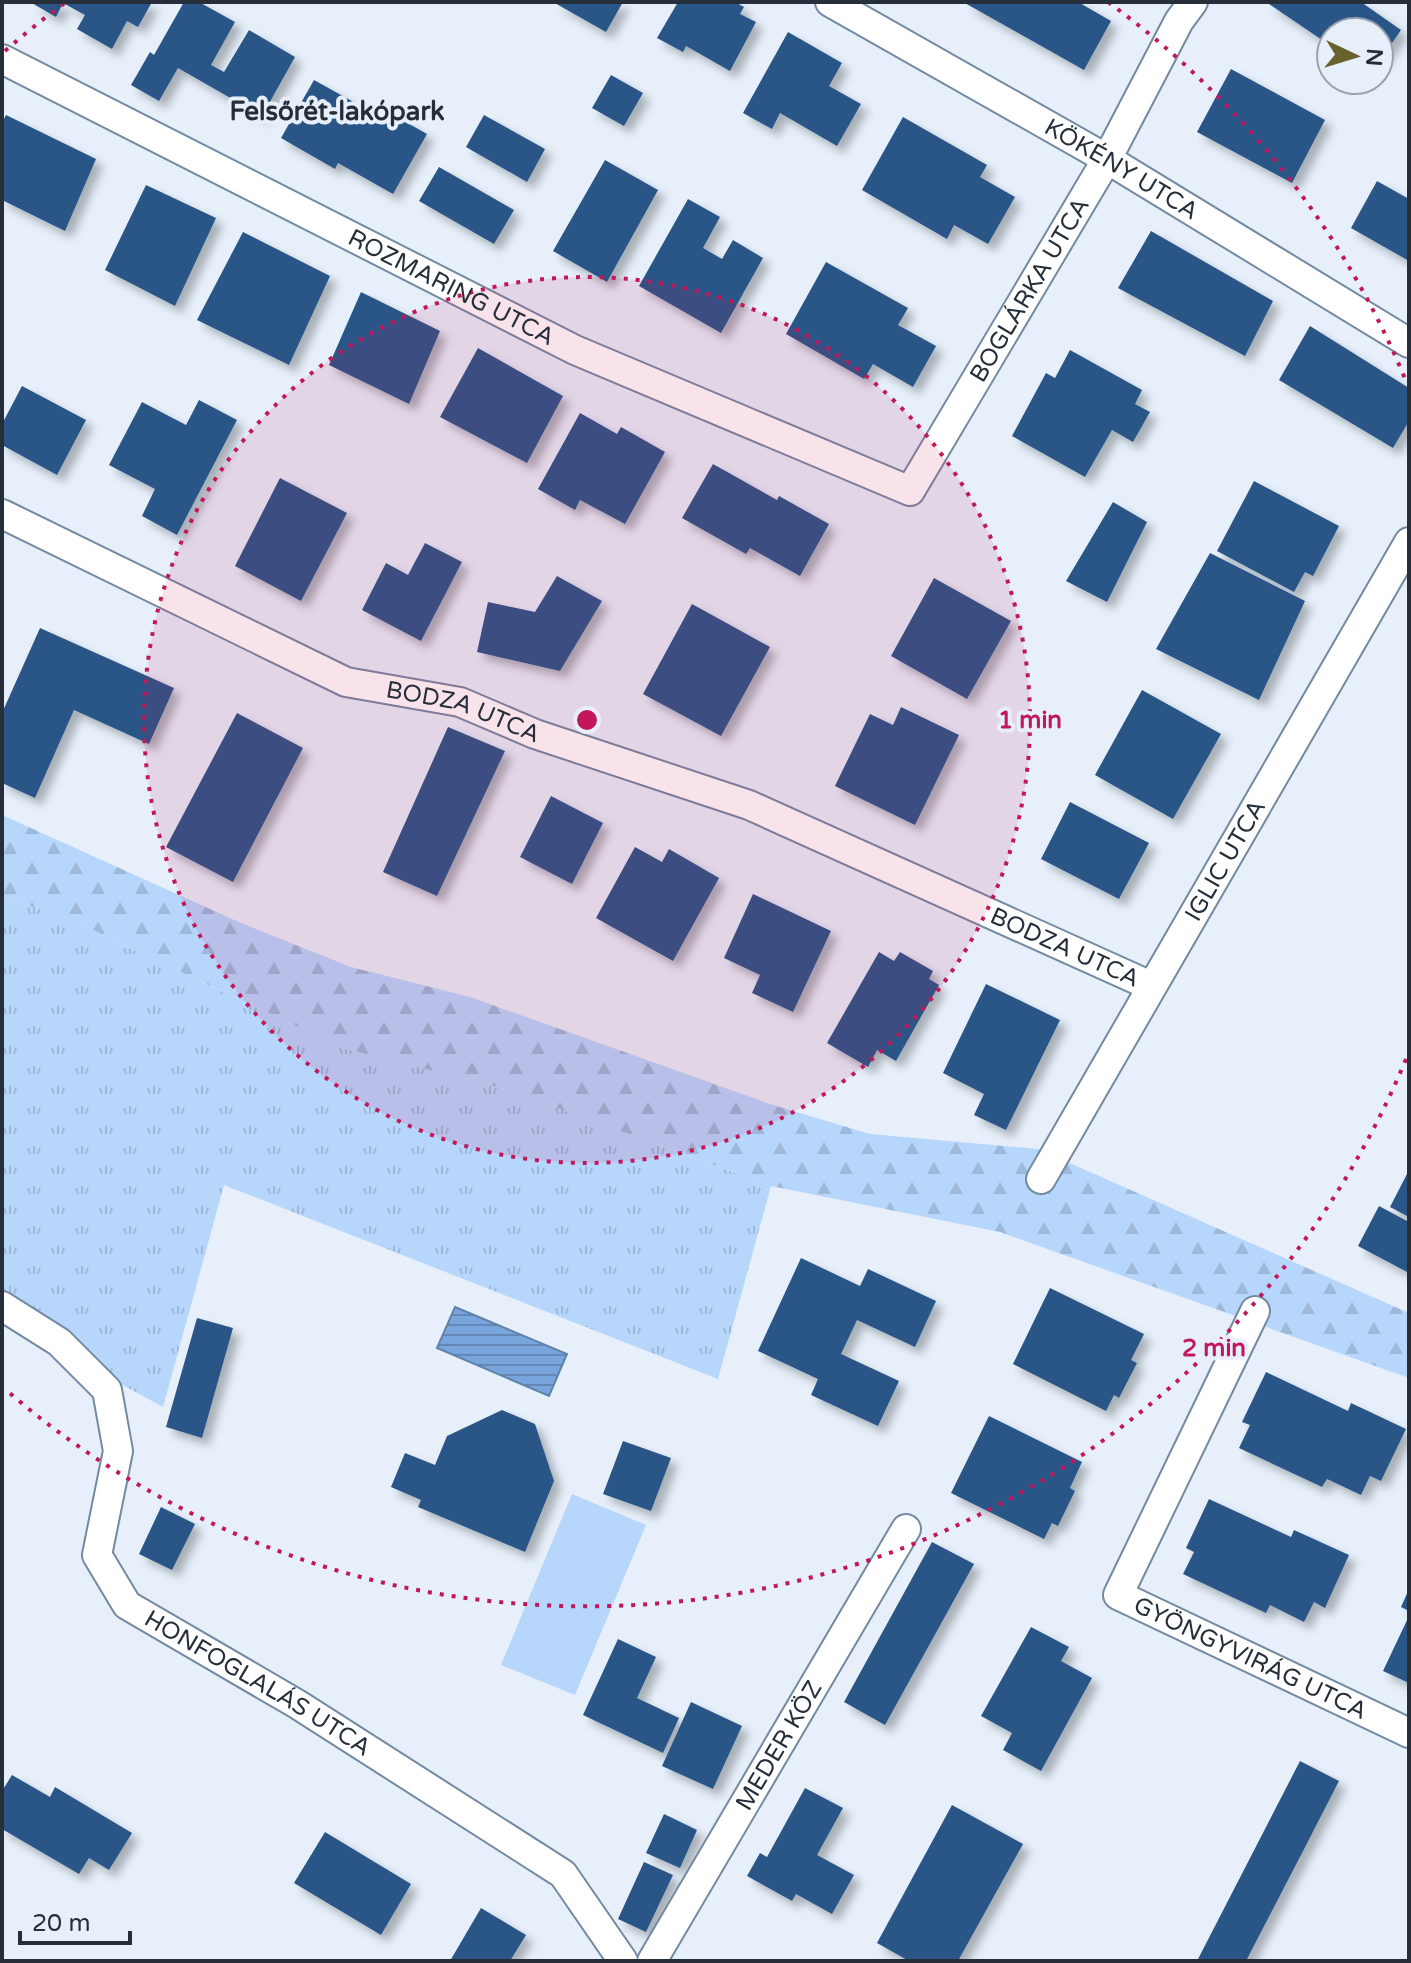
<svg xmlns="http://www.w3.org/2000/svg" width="1411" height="1963" viewBox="0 0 1411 1963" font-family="'Varela Round',sans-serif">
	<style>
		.grass { fill: url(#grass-tufts) }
		.forest { fill: url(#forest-firs) }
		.park { fill: #b7d6fc }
		.water { fill: url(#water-rules); stroke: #5f82ab; stroke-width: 2 }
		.building { fill: #2a5687; filter: url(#shadow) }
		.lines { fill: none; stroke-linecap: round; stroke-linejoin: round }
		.minor-casing { stroke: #7489a2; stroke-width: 32 }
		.minor { stroke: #fff; stroke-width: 28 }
		.ring { fill: none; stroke: #c2185b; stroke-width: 4; stroke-dasharray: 4 8 }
		.labels { text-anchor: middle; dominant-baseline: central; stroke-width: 8; stroke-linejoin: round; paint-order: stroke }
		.street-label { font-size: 24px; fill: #262e39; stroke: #e6effa }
		.neighbourhood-label { font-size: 26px; font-weight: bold; fill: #262e39; stroke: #e6effa }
		.centre { fill: #c2185b; stroke: #e6effa; stroke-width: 4 }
		.ring-label { font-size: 24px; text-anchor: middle; font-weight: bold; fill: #c2185b; stroke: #e6effa; stroke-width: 8; stroke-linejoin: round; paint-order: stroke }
	</style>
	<defs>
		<pattern id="grass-tufts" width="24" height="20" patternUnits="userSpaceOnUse" patternTransform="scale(2)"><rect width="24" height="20" fill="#b7d6fc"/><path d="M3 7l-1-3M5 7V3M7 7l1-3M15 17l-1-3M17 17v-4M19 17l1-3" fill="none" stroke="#9db8d9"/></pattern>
		<pattern id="forest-firs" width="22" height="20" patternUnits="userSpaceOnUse" patternTransform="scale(2)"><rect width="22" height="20" fill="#b7d6fc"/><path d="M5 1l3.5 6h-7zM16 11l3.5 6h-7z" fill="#9db8d9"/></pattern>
		<pattern id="water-rules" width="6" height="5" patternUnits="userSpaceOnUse" patternTransform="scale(2)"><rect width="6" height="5" fill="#78a6dc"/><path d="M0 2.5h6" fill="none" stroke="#6288b3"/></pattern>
		<filter id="shadow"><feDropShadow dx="7" dy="7" stdDeviation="4" flood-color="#0004"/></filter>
	</defs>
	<rect width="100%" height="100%" fill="#e6effa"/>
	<path class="grass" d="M2 898 63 915 146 956 346 1049 505 1089 771 1186 718 1379 224 1185 163 1407 2 1319Z"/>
	<path class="forest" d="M2 815 241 923 351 967 470 997 770 1104 870 1134 1038 1149 1409 1313V1378L1000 1232 771 1186 505 1089 346 1049 146 956 63 915 2 898Z"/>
	<path class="park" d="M572 1494 646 1525 575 1695 501 1665Z"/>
	<path class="water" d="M455 1307 567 1354 549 1396 437 1348Z"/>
	<path class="building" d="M30 2H152L138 27 127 21 112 49 77 29 85 15 63 3 56 17Z
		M184 2H199L235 22 211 65 224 72 249 30 295 57 262 116 178 68 159 101 131 85 150 52 154 55Z
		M553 2H623L606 32Z
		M678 2H735L744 7 740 14 756 22 730 71 686 46 683 52 657 38Z
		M963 2H1078L1111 21 1084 70Z
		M1266 2H1361L1401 30 1379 62V32H1331V46Z
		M788 32 842 63 829 86 861 104 837 146 780 113 772 129 743 113Z
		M1231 69 1325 120 1292 183 1197 132Z
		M611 75 643 93 624 126 592 108Z
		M314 80 368 110 372 103 427 134 393 194 338 163 335 169 281 138Z
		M6 115 96 159 65 231 2 200V123Z
		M484 115 545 149 527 182 466 147Z
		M903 117 987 165 980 177 1015 197 988 244 954 225 947 239 862 190Z
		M605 160 658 190 607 282 553 251Z
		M439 167 514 210 494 244 419 201Z
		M1377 181 1409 199V261L1351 228Z
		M146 185 216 218 175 306 105 270Z
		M688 199 720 217 703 248 722 259 733 240 763 258 721 333 639 286Z
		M1151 231 1273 301 1245 356 1118 288Z
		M243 232 330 276 289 365 197 320Z
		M826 262 908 308 898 325 936 346 913 387 873 364 864 379 786 334Z
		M361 292 440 331 409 404 329 365Z
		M1310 326 1409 388V421L1393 448 1279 380Z
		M478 348 563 396 527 463 440 417Z
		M1070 350 1142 390 1135 404 1150 412 1133 442 1112 430 1085 477 1012 436 1046 373 1055 378Z
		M22 386 86 420 57 475 2 445V424Z
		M199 400 237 420 177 535 142 516 155 489 109 465 142 402 186 425Z
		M580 413 617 434 621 427 665 452 625 524 580 500 575 510 538 489Z
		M713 464 777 500 779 496 829 524 800 576 750 548 746 554 682 518Z
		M280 478 347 513 301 601 235 566Z
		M1254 481 1339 526 1313 576 1305 572 1294 592 1217 551Z
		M1113 502 1147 522 1107 602 1066 581Z
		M425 543 462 562 421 641 362 610 386 563 408 575Z
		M1210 553 1305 601 1259 700 1156 649Z
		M557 576 602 601 560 671 477 652 488 602 535 612Z
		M934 578 1011 621 967 699 891 656Z
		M692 604 770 647 721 736 643 694Z
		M40 628 174 688 149 744 74 710 35 798 2 783V713Z
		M1142 690 1221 734 1173 819 1095 775Z
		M901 707 959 735 915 825 835 786 870 714 893 725Z
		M237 713 303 748 233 882 166 847Z
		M448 727 505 751 437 896 383 872Z
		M551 796 603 823 572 884 520 857Z
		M1070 802 1149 843 1119 899 1041 859Z
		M635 847 662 862 669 849 719 878 673 961 596 918Z
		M753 894 831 931 793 1012 752 993 760 975 724 958Z
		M879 952 894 961 900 952 933 971 929 979 939 985 896 1061 877 1050 868 1067 827 1043Z
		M986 984 1060 1020 1006 1130 974 1115 984 1094 943 1073Z
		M1409 1170V1273L1358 1246 1379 1206 1407 1221 1409 1217 1390 1207Z
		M801 1258 860 1286 868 1269 936 1301 915 1347 857 1320 841 1354 899 1381 878 1426 811 1395 818 1379 758 1351Z
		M1050 1288 1144 1334 1131 1360 1137 1363 1119 1398 1114 1395 1106 1411 1013 1364Z
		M197 1318 233 1328 202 1438 166 1427Z
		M1266 1372 1348 1411 1351 1403 1406 1429 1381 1481 1370 1476 1361 1495 1327 1479 1322 1487 1239 1448 1250 1425 1242 1422Z
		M502 1410 535 1424 554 1481 525 1552 418 1507 421 1500 391 1487 405 1453 435 1465 447 1436Z
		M989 1416 1082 1462 1070 1488 1075 1491 1058 1526 1052 1523 1044 1539 951 1493Z
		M623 1441 671 1458 651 1511 603 1494Z
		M1209 1499 1291 1537 1294 1530 1349 1555 1325 1608 1314 1602 1304 1622 1270 1605 1266 1613 1183 1574 1194 1552 1186 1548Z
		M161 1507 195 1524 172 1570 139 1554Z
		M932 1542 974 1564 885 1725 844 1702Z
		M1409 1589V1611L1401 1607Z
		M1409 1616V1683L1383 1671Z
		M1031 1627 1069 1647 1061 1661 1092 1678 1041 1771 1003 1750 1012 1733 981 1716Z
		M618 1639 656 1657 637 1698 679 1718 663 1753 583 1715Z
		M691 1702 742 1726 713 1789 662 1766Z
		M1300 1761 1339 1781 1301 1855 1246 1961H1197Z
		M12 1775 50 1797 55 1787 132 1833 109 1870 89 1858 79 1874 2 1829V1791Z
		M805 1788 843 1808 817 1855 854 1875 832 1914 796 1894 792 1901 747 1876 760 1853 767 1857Z
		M952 1805 1023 1844 958 1961H909L877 1943Z
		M664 1814 697 1830 680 1868 646 1853Z
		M325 1832 411 1884 381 1935 294 1883Z
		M644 1862 673 1875 646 1932 618 1919Z
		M481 1908 526 1935 510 1961H450Z"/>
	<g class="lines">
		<defs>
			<g id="minor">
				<path id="s1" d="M830 2 1107 159 1409 343"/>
				<path id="s2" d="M2 59 575 350 910 491 1107 159 1179 21 1193 2"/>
				<path id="s3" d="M2 514 346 682 460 702 535 734 749 805 1151 986"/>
				<path id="s4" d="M1041 1179 1409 542"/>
				<path id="s5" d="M2 1306 59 1342 107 1390 118 1451 97 1555 127 1605 297 1704 563 1874 623 1961"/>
				<path id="s6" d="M1255 1311 1118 1595 1409 1733"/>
				<path id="s7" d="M652 1961 906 1529"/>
			</g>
		</defs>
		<use href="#minor" class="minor-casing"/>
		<use href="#minor" class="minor"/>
	</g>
	<circle cx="587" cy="720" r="443" fill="#c2185b" fill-opacity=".12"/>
	<g class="ring">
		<circle cx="587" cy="720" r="443"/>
		<path d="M1406 1059A887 887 0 0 1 5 1389M5 51A887 887 0 0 1 66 2M1108 2A887 887 0 0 1 1406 381"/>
	</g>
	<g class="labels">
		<g class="street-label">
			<text stroke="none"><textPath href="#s1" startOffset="336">KÖKÉNY UTCA</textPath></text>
			<text stroke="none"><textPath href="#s2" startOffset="504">ROZMARING UTCA</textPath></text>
			<text stroke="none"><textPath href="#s2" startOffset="1240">BOGLÁRKA UTCA</textPath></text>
			<text stroke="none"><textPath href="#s3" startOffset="504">BODZA UTCA</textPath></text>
			<text stroke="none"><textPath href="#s4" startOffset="368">IGLIC UTCA</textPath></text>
			<text stroke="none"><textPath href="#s3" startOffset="1152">BODZA UTCA</textPath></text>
			<text stroke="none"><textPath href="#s6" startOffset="462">GYÖNGYVIRÁG UTCA</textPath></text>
			<text stroke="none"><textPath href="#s5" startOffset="514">HONFOGLALÁS UTCA</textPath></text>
			<text stroke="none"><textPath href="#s7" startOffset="250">MEDER KÖZ</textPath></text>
		</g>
		<g class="neighbourhood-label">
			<text x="337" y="111">Felsőrét-lakópark</text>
		</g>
	</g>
	<circle cx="587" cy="720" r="12" class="centre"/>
	<g class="ring-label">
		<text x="1030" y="728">1 min</text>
		<text x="1214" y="1356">2 min</text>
	</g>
	<rect width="1411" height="1963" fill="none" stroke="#262e39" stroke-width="8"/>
	<g transform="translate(1355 56) rotate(94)"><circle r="38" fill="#e6effa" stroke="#99a2ad" stroke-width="2"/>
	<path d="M0-6L14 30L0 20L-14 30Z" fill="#68622e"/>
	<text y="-12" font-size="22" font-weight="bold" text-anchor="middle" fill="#262e39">N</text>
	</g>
	<path d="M20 1931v12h110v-12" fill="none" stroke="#262e39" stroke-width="4"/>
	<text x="32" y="1931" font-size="24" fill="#262e39" stroke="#e6effa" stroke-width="6" paint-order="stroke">20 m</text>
</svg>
